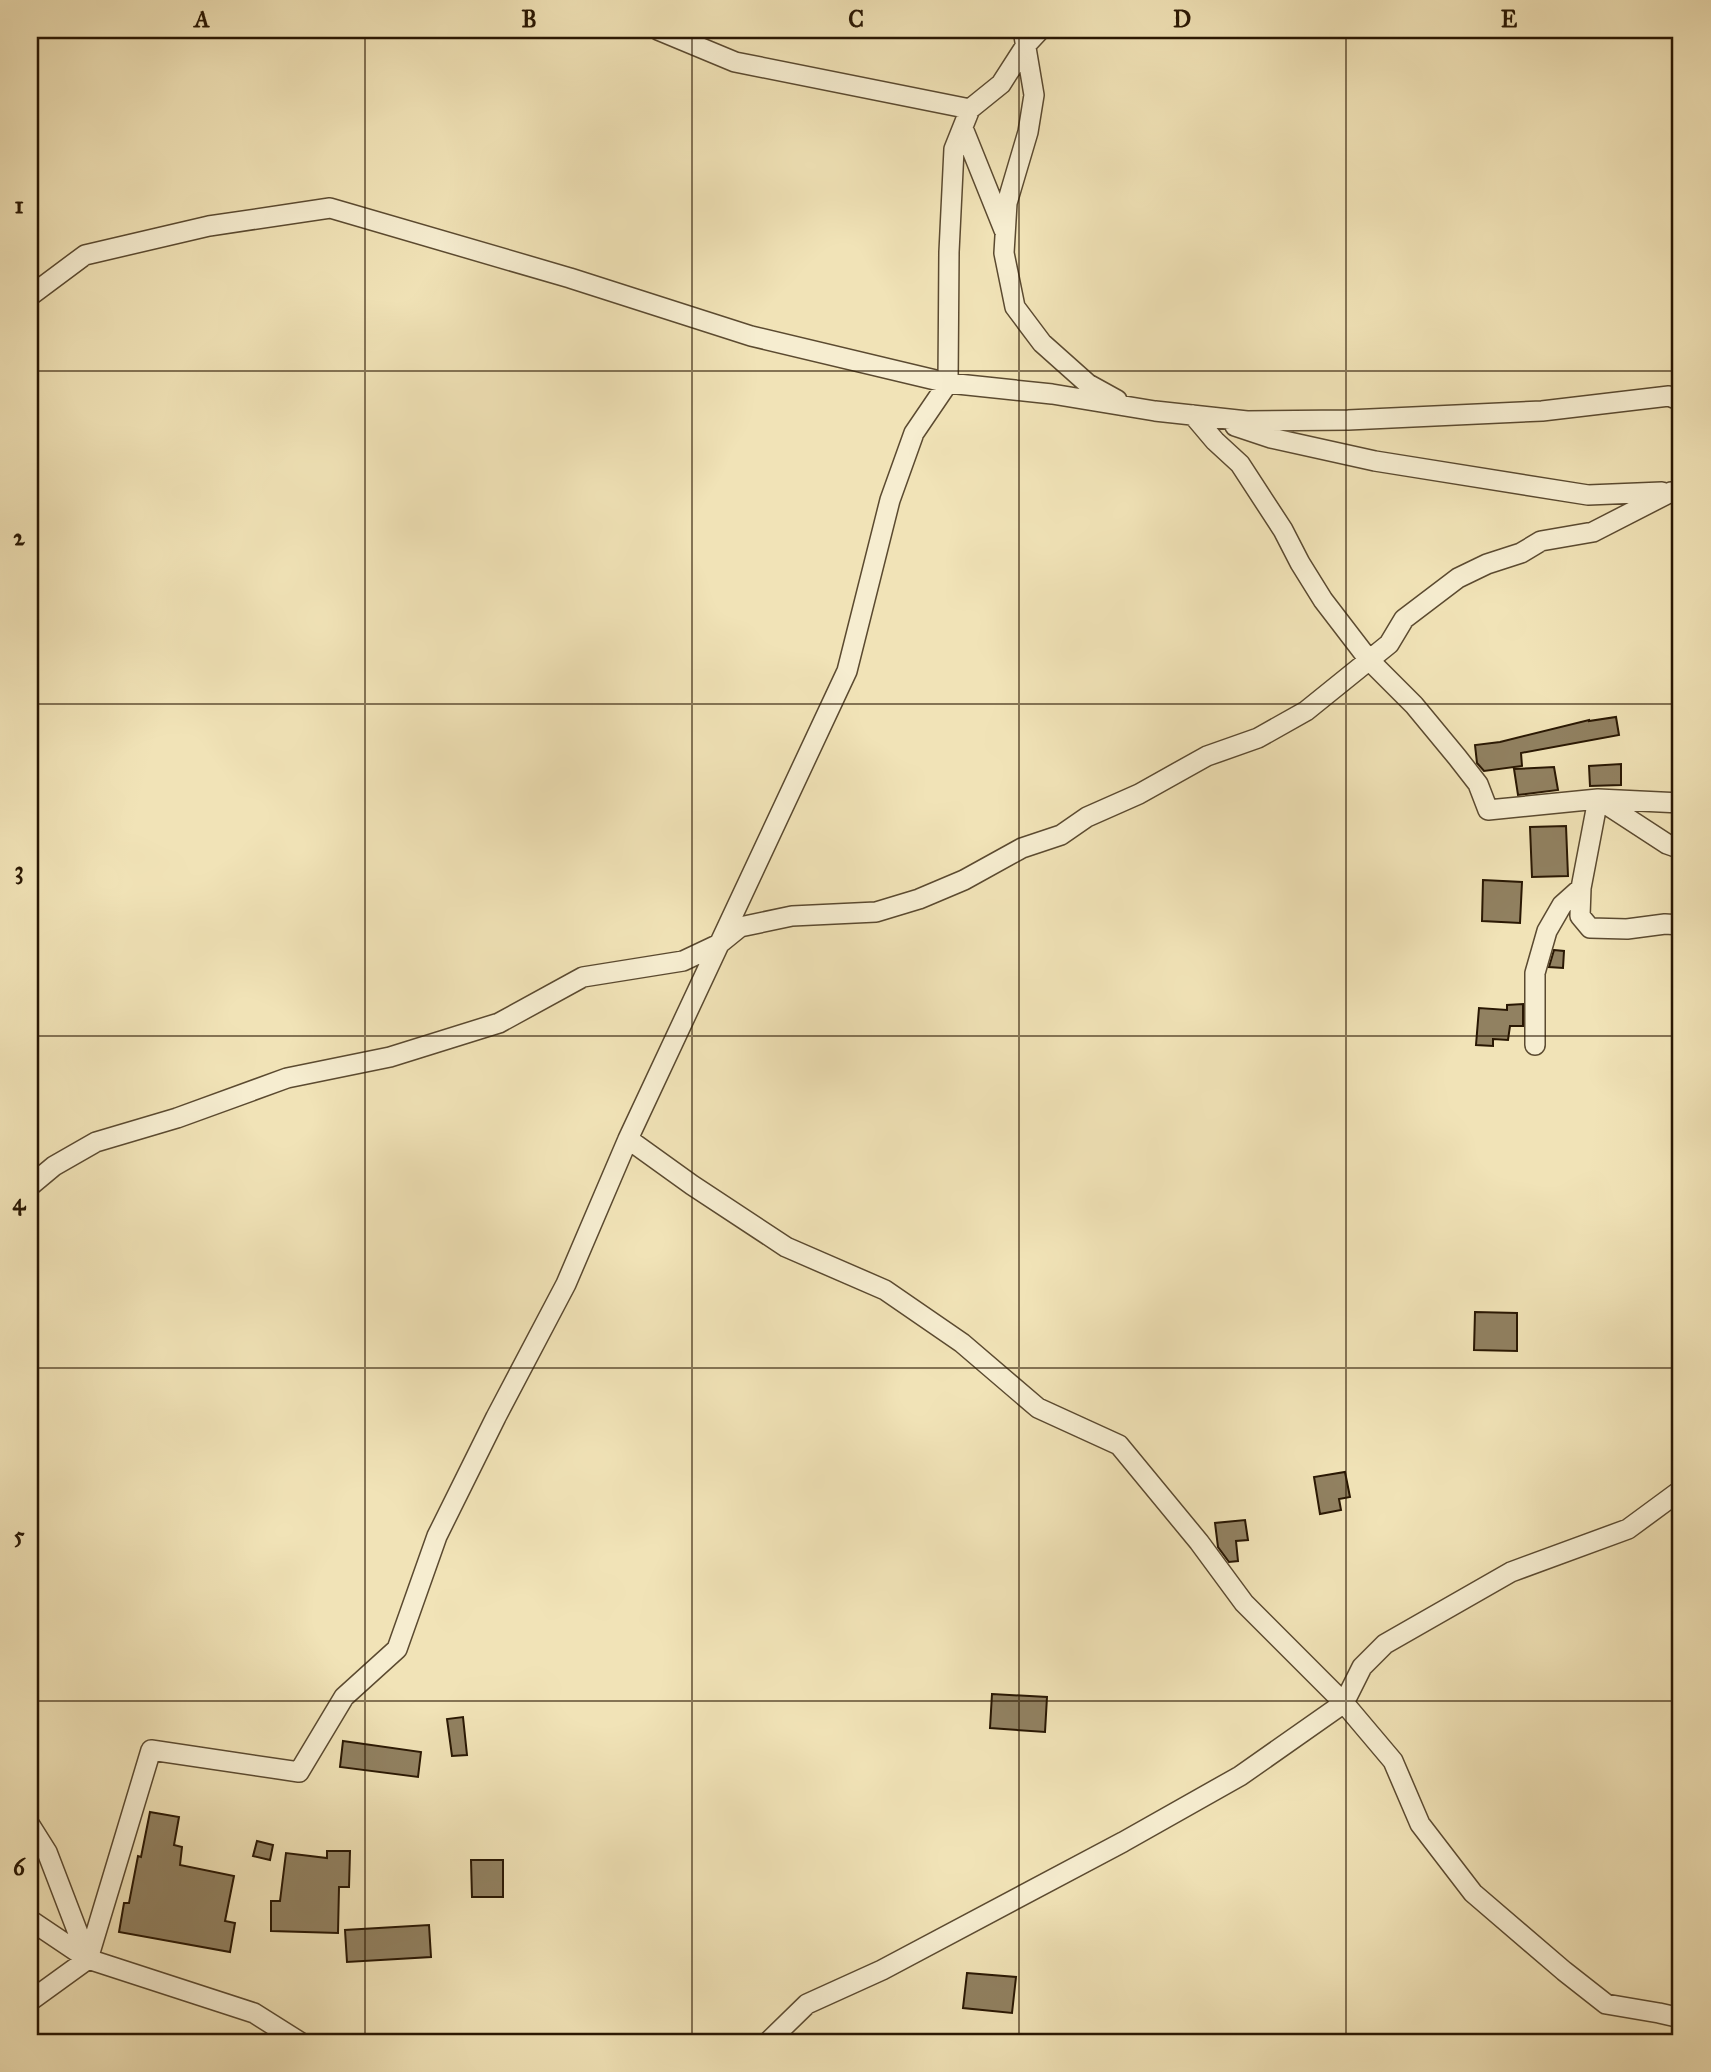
<svg xmlns="http://www.w3.org/2000/svg" width="1711" height="2072" viewBox="0 0 1711 2072" font-family="'IM FELL Great Primer',serif">
	<style>
		.building { fill: #918161; stroke: #291703; stroke-width: 2 }
		.lines { fill: none; stroke-linecap: round; stroke-linejoin: round }
		.street-casing { stroke: #5b4a30; stroke-width: 22 }
		.street { stroke: #f6edd0; stroke-width: 19 }
		.grid { fill: none; stroke: #291703; stroke-width: 2; stroke-opacity: 0.55 }
		.neatline { fill: none; stroke: #291703; stroke-width: 2.5 }
		.grid-label { font-size: 23px; text-anchor: middle; font-weight: bold; fill: #291703 }
	</style>
	<rect width="100%" height="100%" fill="#f1e3b7"/>
	<filter id="stains"><feTurbulence type="fractalNoise" baseFrequency=".00286" numOctaves="4"/><feColorMatrix values="0 0 0 0 .2 0 0 0 0 .09 0 0 0 0 .02 0 0 0 .5 -.17"/></filter>
	<radialGradient id="worn" r=".72"><stop offset=".6" stop-color="#630" stop-opacity="0"/><stop offset="1" stop-color="#630" stop-opacity=".3"/></radialGradient>
	<path class="building" d="M1616 717 1619 735 1521 753 1522 766 1484 771 1477 763 1475 745 1500 742 1589 720V721Z
		M1621 764V785L1590 786 1589 766Z
		M1554 767 1558 790 1518 795 1514 769Z
		M1566 826 1568 876 1532 877 1530 827Z
		M1483 880 1522 882 1520 923 1482 921Z
		M1554 950 1564 951 1563 968 1549 967Z
		M1523 1004V1026H1510L1508 1040 1493 1039V1046L1476 1045 1479 1008 1507 1010V1005Z
		M1475 1312 1517 1313V1351L1474 1350Z
		M1345 1472 1350 1497 1339 1499 1341 1510 1320 1514 1314 1477Z
		M1245 1520 1248 1540 1236 1541 1238 1561 1229 1562 1218 1547 1215 1523Z
		M992 1694 1047 1697 1045 1732 990 1728Z
		M463 1717 467 1755 452 1756 447 1719Z
		M343 1741 421 1752 418 1777 340 1767Z
		M150 1812 179 1817 174 1845 182 1847 180 1865 234 1876 225 1921 235 1923 230 1952 119 1932 124 1903H129L138 1856 141 1857Z
		M257 1841 273 1845 270 1860 253 1856Z
		M327 1851H350L349 1887H339L338 1933 271 1931V1901H280L286 1853 327 1858Z
		M471 1860H503V1897H472Z
		M429 1925 431 1957 347 1962 345 1930Z
		M967 1973 1016 1977 1012 2013 963 2008Z"/>
	<g class="lines">
		<defs>
			<path id="street" d="M658 30 735 62 970 109 1001 84 1026 45 1040 30
				M1023 30 1034 95 1028 132 1007 203 1004 253 1015 307 1042 343 1088 384 1117 400
				M963 128 1004 230
				M30 296 85 255 209 226 330 208 570 278 751 336 948 383 1052 394 1155 411 1247 421 1348 420 1542 411 1669 396 1681 401
				M1193 415 1215 441 1240 464 1283 530 1300 563 1323 600 1369 660 1414 705 1457 757 1478 784 1488 810 1598 799 1681 803
				M1235 426 1271 438 1375 461 1588 495 1662 492
				M1581 888 1580 916 1590 928 1627 929 1665 924 1681 925
				M1535 1045V973L1547 931 1562 905 1581 888 1598 799 1667 844 1681 849
				M628 1139 692 1185 786 1247 885 1290 962 1343 1038 1408 1119 1445 1199 1542 1244 1603 1344 1703 1393 1761 1420 1824 1473 1893 1564 1971 1606 2004 1659 2013 1681 2018
				M30 1186 54 1166 96 1142 177 1118 287 1078 390 1057 499 1023 583 977 683 961 719 944 740 927 792 916 876 912 919 899 964 880 1022 848 1061 835 1087 817 1139 794 1207 756 1258 738 1306 711 1389 644 1404 619 1458 578 1487 564 1521 553 1541 541 1593 532 1671 492
				M30 1825 47 1852 88 1959
				M30 1920 88 1959 254 2013 300 2042
				M30 2001 88 1959 151 1750 299 1772 344 1697 397 1649 437 1536 496 1417 566 1284 628 1139 847 671 890 500 914 433 948 383 949 252 954 149 970 109
				M768 2042 807 2004 882 1970 1123 1842 1240 1776 1344 1703 1362 1667 1385 1644 1511 1572 1628 1529 1681 1490"/>
		</defs>
		<use href="#street" class="street-casing"/>
		<use href="#street" class="street"/>
	</g>
	<path class="grid" d="M365 30V2042M692 30V2042M1019 30V2042M1346 30V2042M30 371H1681M30 704H1681M30 1036H1681M30 1368H1681M30 1701H1681"/>
	<rect width="1711" height="2072" fill="none" stroke="#f1e3b7" stroke-width="77"/>
	<rect x="38" y="38" width="1634" height="1996" class="neatline"/>
	<g class="grid-label">
		<text x="202" y="27">A</text>
		<text x="529" y="27">B</text>
		<text x="856" y="27">C</text>
		<text x="1182" y="27">D</text>
		<text x="1509" y="27">E</text>
		<text x="19" y="213">1</text>
		<text x="19" y="545">2</text>
		<text x="19" y="878">3</text>
		<text x="19" y="1210">4</text>
		<text x="19" y="1543">5</text>
		<text x="19" y="1875">6</text>
	</g>
	<rect width="100%" height="100%" filter="url(#stains)"/>
	<rect width="100%" height="100%" fill="url(#worn)"/>
</svg>
